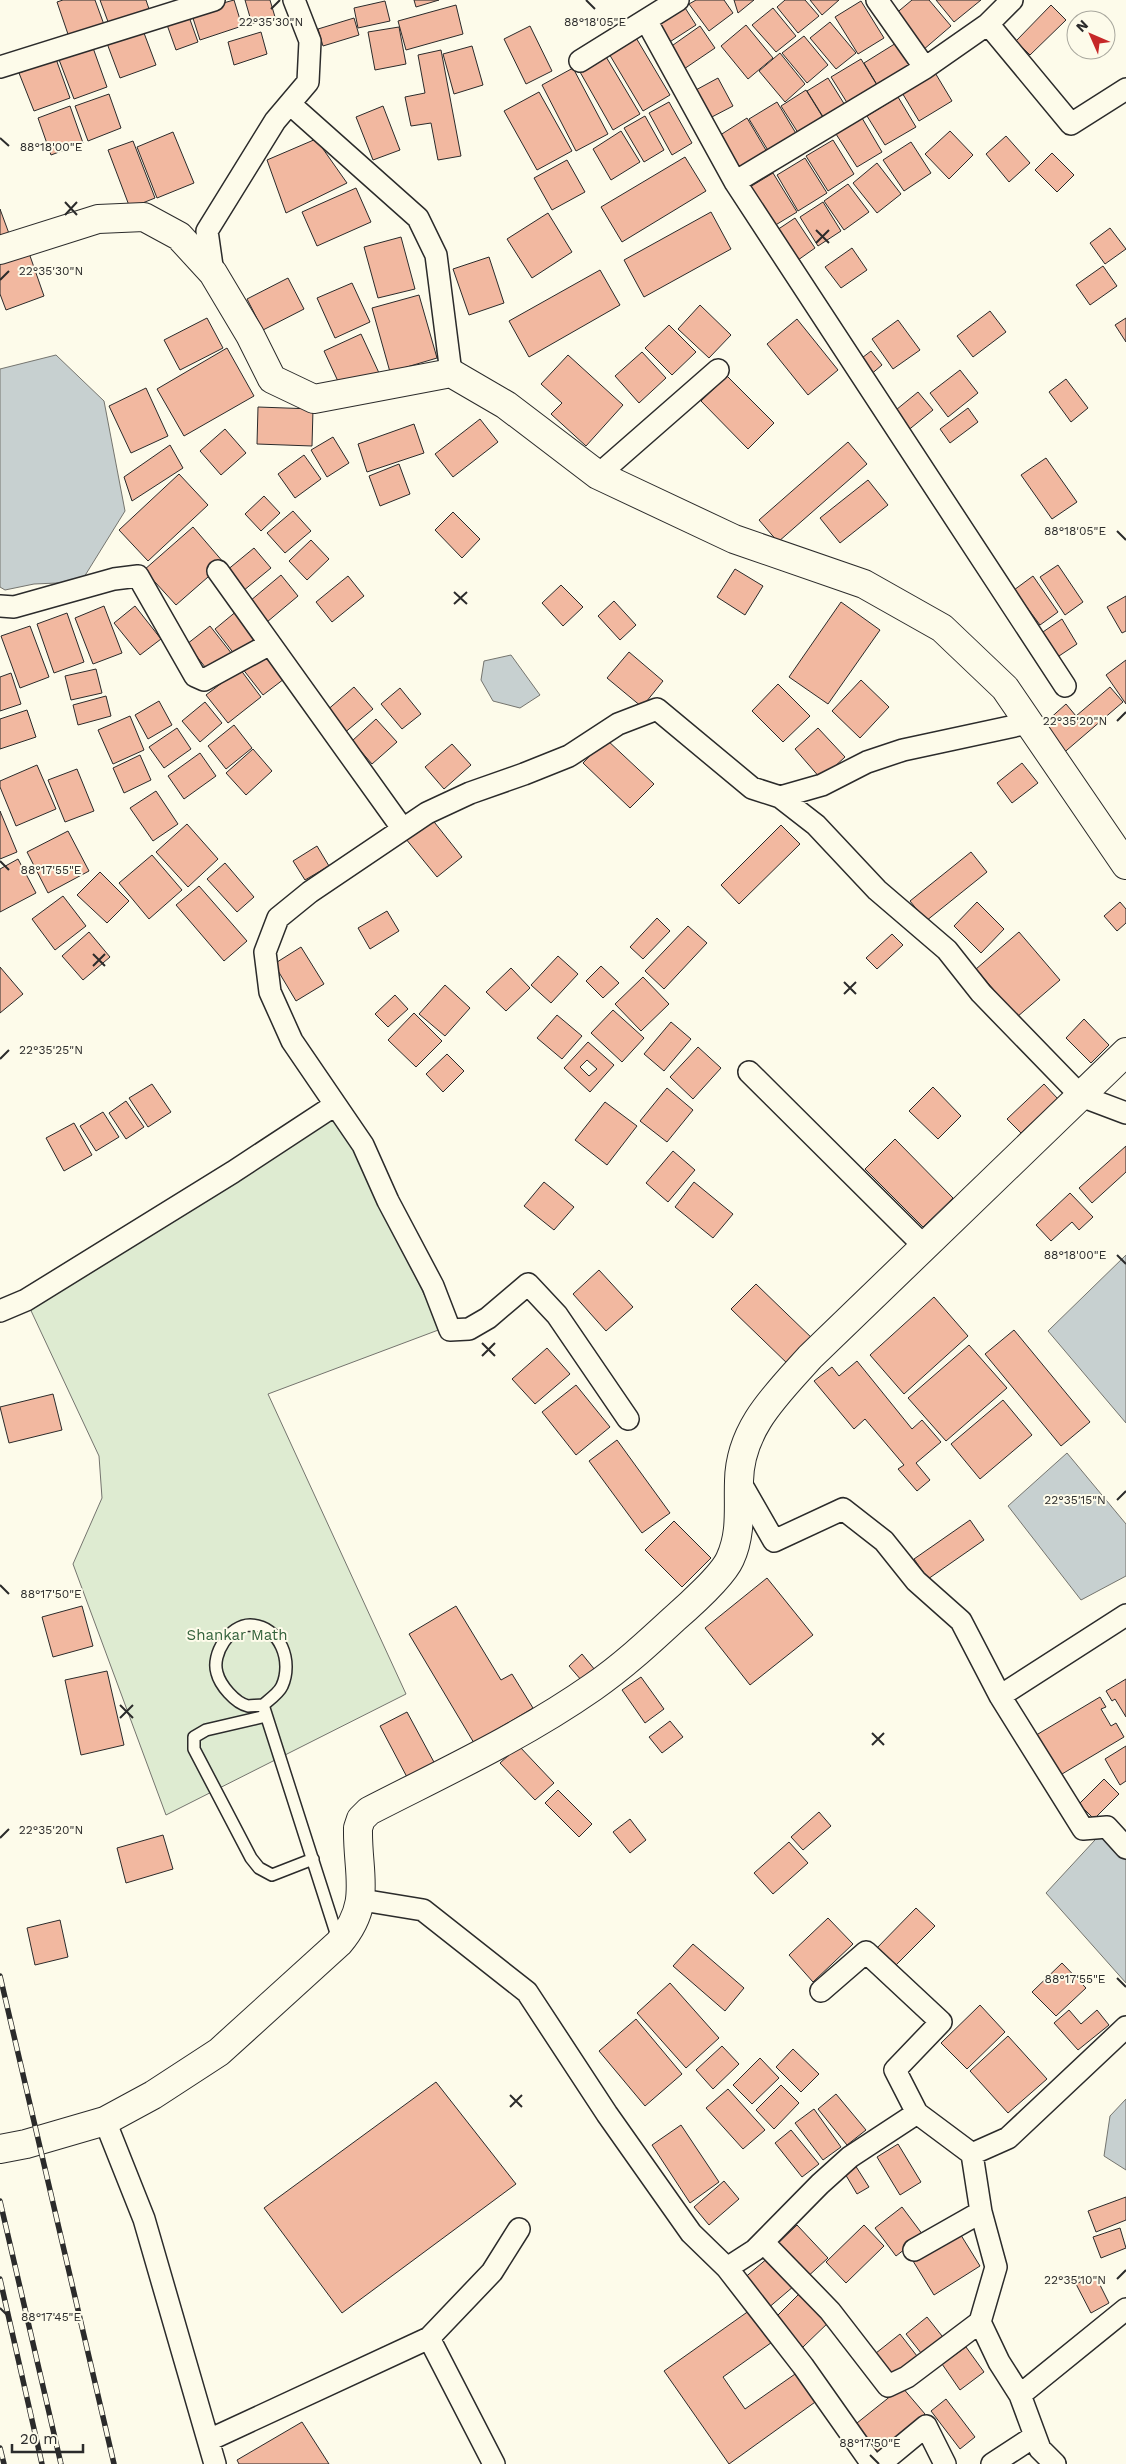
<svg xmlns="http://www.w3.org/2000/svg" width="1126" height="2464" viewBox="0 0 1126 2464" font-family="'Work Sans',sans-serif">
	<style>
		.green { fill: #deebd1; stroke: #74746e }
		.water { fill: #c7d0d0; stroke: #74746e }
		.building { fill: #f2b8a0; stroke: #2b2b2b; fill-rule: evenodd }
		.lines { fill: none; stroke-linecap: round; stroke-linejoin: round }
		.lane-casing { stroke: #2b2b2b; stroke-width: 14 }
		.street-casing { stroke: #2b2b2b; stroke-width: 24 }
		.secondary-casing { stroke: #2b2b2b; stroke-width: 30 }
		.lane { stroke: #fdfbea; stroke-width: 11 }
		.street { stroke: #fdfbea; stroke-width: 21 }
		.secondary { stroke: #fdfbea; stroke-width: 28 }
		.rail-casing { stroke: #2b2b2b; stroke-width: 5.5 }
		.rail { stroke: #fdfbea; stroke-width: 4; stroke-dasharray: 11; stroke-linecap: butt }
		.ticks { fill: none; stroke: #2b2b2b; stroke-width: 2 }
		.labels { text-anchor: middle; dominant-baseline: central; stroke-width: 4; stroke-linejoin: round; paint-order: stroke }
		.park-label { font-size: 15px; fill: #34623c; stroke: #fdfbea }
		.ticks-label { font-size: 12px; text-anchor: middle; fill: #2b2b2b; stroke: #fdfbea; stroke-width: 4; stroke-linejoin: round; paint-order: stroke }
	</style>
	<rect width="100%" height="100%" fill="#fdfbea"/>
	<path class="green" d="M334 1110 441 1329 268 1394 406 1694 166 1815 73 1564 102 1498 99 1456 26 1300Z"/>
	<path class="water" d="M56 355 104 401 125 511 81 582 34 584 5 590 0 587V369Z
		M511 655 540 695 520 708 493 701 481 680 484 661Z
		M1126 1255V1423L1048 1331Z
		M1067 1453 1126 1524V1576L1081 1600 1008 1506Z
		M1107 1827 1126 1848V1983L1046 1893Z
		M1126 2099V2170L1104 2156 1110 2116Z"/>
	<path class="building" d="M63 0H95L106 30 71 43 57 2Z
		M100 0H146L151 15 111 30Z
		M234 0 242 26 200 40 191 12Z
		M245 0H270L275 17 252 24Z
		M414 0H439L416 7Z
		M696 0H724L733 13 709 31 689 4Z
		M734 0H754L738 13Z
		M785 0H805L819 16 798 33 777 7Z
		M810 0H839L822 15Z
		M912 0H929L951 26 923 50 894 15Z
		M936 0H981L954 22Z
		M385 1 390 21 358 28 354 8Z
		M861 1 884 38 858 54 835 17Z
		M682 3 696 25 665 45 651 23Z
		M456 5 463 34 406 50 398 21Z
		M1051 5 1066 20 1030 55 1016 41Z
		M773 8 796 36 776 52 752 25Z
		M188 14 198 42 176 50 166 22Z
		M354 18 359 35 323 46 318 29Z
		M830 22 856 53 836 69 810 38Z
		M141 25 156 65 120 78 105 38Z
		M746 25 773 58 748 79 721 46Z
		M530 26 552 71 526 84 504 39Z
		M700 26 715 48 681 71 666 50Z
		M399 27 406 64 375 70 368 32Z
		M632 31 670 95 643 111 605 47Z
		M261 32 267 54 234 65 228 42Z
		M804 36 828 65 807 83 782 53Z
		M901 40 917 66 879 88 864 63Z
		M92 45 107 87 74 99 58 57Z
		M472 46 483 85 454 94 443 54Z
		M441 50 461 156 438 160 431 123 411 126 405 97 425 93 418 55Z
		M602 50 640 114 613 130 576 65Z
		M780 53 805 84 785 102 759 71Z
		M56 59 70 98 34 111 19 73Z
		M861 59 880 90 851 109 831 77Z
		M573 68 608 134 576 151 542 85Z
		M934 71 952 101 919 121 901 91Z
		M718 78 733 106 708 119 694 91Z
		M828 78 848 110 827 123 807 91Z
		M806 90 827 124 802 139 781 106Z
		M539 92 572 151 537 170 504 111Z
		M109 94 121 128 88 141 75 106Z
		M898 97 916 127 885 145 867 116Z
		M669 102 692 143 672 155 649 113Z
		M777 102 800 140 772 157 749 119Z
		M70 106 83 143 51 155 38 118Z
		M383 106 400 150 373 160 356 117Z
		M645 116 664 150 644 162 624 128Z
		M747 118 770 157 738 177 714 139Z
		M862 118 882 152 857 167 836 134Z
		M621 131 640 162 611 180 593 149Z
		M950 131 973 155 949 179 925 154Z
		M173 132 194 183 157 198 137 147Z
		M1006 136 1030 163 1009 182 986 154Z
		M316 139 347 183 286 213 267 160Z
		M833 140 854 174 828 191 806 156Z
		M133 141 155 198 130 208 108 150Z
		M911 142 931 173 904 191 883 160Z
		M1052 153 1074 175 1057 192 1035 170Z
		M685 157 706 191 622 242 601 207Z
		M805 158 827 193 798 211 777 175Z
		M567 160 585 192 552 210 534 178Z
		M877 163 901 194 877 213 853 183Z
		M773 173 797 212 769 229 745 190Z
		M848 184 869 212 844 230 824 201Z
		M356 188 371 222 317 246 302 212Z
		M823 202 841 231 818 246 800 217Z
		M0 209 11 239 0 244Z
		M711 212 731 249 644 297 624 260Z
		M548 213 572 252 532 278 507 239Z
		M795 218 815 248 791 265 771 234Z
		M1110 228 1126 249 1105 264 1090 243Z
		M401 237 415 289 378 298 364 247Z
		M852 248 867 270 841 288 825 267Z
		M29 253 44 296 6 310 0 294V263Z
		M489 257 504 303 469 315 453 269Z
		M1103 266 1117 286 1090 305 1076 285Z
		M600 270 620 305 529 357 509 321Z
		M288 278 304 309 263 330 247 299Z
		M352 283 370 322 335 338 317 298Z
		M419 295 437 358 390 372 372 308Z
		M700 305 731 335 709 358 678 329Z
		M990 311 1006 332 973 357 957 336Z
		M207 318 223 348 180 370 164 340Z
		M1126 318V342L1115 325Z
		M797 319 838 370 808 395 767 344Z
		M898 320 920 350 893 369 872 339Z
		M669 325 696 352 672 375 645 348Z
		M361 334 379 373 342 390 324 351Z
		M227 348 254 396 184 436 157 389Z
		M871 351 882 365 869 376 858 361Z
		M642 352 666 378 639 403 615 376Z
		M568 355 623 405 586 446 551 414 562 403 541 384Z
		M960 370 978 393 948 417 930 393Z
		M727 376 774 423 748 449 701 401Z
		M1066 379 1088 408 1071 422 1049 392Z
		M146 388 168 436 131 453 109 406Z
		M918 392 933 410 906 432 891 414Z
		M258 407 313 409 312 446 257 444Z
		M968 408 978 422 950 443 940 429Z
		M480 419 498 442 453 477 435 454Z
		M414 424 424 453 367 472 358 444Z
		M225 429 246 453 221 475 200 451Z
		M333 437 349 463 327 477 311 450Z
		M848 442 867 464 778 542 759 520Z
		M170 445 183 468 132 501 124 477Z
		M304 455 321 479 295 498 278 474Z
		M1046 458 1077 502 1052 519 1021 475Z
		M399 464 410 494 380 506 369 476Z
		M179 474 208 505 148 561 119 530Z
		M868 480 888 505 840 543 820 518Z
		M264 496 280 513 261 531 245 514Z
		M293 511 311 531 285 553 267 533Z
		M453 512 480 539 462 558 435 530Z
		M193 527 224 563 176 605 144 570Z
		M311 540 329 559 307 580 289 561Z
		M254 548 271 568 243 591 226 571Z
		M1058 565 1083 602 1065 615 1040 577Z
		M735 569 763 586 745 615 717 597Z
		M281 575 298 596 267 622 250 601Z
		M348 576 364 596 332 622 316 602Z
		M1033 576 1058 612 1040 625 1014 590Z
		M561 585 583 607 563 626 542 603Z
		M1126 596V631L1122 633 1107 607Z
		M614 601 636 625 620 640 598 616Z
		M841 602 880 630 828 704 789 677Z
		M104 606 122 653 93 664 75 618Z
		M135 606 161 639 140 655 114 623Z
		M238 610 259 636 235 655 215 629Z
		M67 613 84 662 54 673 37 624Z
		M1062 619 1077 644 1053 660 1037 636Z
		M30 626 49 677 20 688 1 636Z
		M210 626 232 654 209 672 187 644Z
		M266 648 288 676 263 695 242 668Z
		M629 652 663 681 642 707 607 678Z
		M1126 660V704L1106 675Z
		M96 669 102 693 71 700 65 676Z
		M240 669 261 697 228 723 206 695Z
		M11 673 21 704 0 711V677Z
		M861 680 889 707 860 738 832 711Z
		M778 684 810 716 783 742 752 711Z
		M354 687 373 709 343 734 325 712Z
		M1110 687 1123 702 1060 756 1037 730 1066 704 1076 716Z
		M400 688 421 714 402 729 381 704Z
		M106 696 111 716 78 725 73 705Z
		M159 701 172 725 148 739 135 715Z
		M205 702 222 723 200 742 182 721Z
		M27 710 36 737 0 749V719Z
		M130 716 144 750 113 764 98 730Z
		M376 719 397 742 372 764 352 741Z
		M234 725 252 748 226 769 208 746Z
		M177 728 191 749 164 768 149 747Z
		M818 728 845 757 821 779 795 749Z
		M606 739 654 784 630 808 583 763Z
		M452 744 471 765 444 789 425 767Z
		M253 749 272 771 246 795 226 773Z
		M200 753 216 776 184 799 168 776Z
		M140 755 151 780 124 793 113 768Z
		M1022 763 1038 783 1012 803 997 783Z
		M37 765 56 809 16 826 0 787V781Z
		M77 769 94 811 65 822 48 780Z
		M156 791 178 824 153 841 130 808Z
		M0 811 17 852 0 859Z
		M427 813 462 857 437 877 401 833Z
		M187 824 218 859 188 887 156 852Z
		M781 825 800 844 739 904 721 885Z
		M68 831 89 871 48 893 27 852Z
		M317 846 329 866 305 880 293 861Z
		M971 852 987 872 926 921 910 901Z
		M152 855 182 890 149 919 119 883Z
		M18 859 36 893 0 912V869Z
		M225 863 254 897 237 912 207 879Z
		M100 872 129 901 107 923 77 895Z
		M199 886 247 941 224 961 176 905Z
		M63 896 86 926 55 950 32 919Z
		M977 902 1004 929 981 953 954 926Z
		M1120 902 1126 909V923L1117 931 1104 916Z
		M387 911 399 931 370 949 358 928Z
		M657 918 670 931 643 959 630 947Z
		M688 926 707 943 664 989 645 971Z
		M89 932 110 957 83 980 62 956Z
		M1019 932 1060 980 1017 1017 976 969Z
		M892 934 903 945 877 969 866 958Z
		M301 947 324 984 296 1001 274 964Z
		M558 956 578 974 551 1003 531 985Z
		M601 966 619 983 603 998 586 981Z
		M0 967 23 994 0 1013Z
		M511 968 530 988 506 1011 486 992Z
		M643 977 669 1004 641 1031 615 1004Z
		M445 985 470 1008 445 1036 419 1014Z
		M395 995 408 1009 388 1027 375 1014Z
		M613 1010 644 1038 622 1062 591 1033Z
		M414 1013 442 1041 416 1067 388 1040Z
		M557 1015 582 1036 562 1059 537 1038Z
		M1084 1019 1109 1045 1091 1063 1066 1038Z
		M671 1022 691 1039 664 1071 644 1054Z
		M588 1042 614 1065 590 1092 564 1068ZM587 1060 597 1069 589 1076 580 1067Z
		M698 1047 721 1068 693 1099 670 1077Z
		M447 1054 464 1071 443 1092 426 1074Z
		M152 1084 171 1112 148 1127 129 1098Z
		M1044 1084 1058 1099 1021 1133 1007 1119Z
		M933 1087 961 1116 938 1139 909 1111Z
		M667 1088 693 1110 667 1142 640 1121Z
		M126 1101 144 1127 126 1139 109 1113Z
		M605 1102 637 1126 607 1165 575 1140Z
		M103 1112 119 1137 96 1151 80 1126Z
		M74 1123 92 1155 64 1171 46 1138Z
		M895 1139 953 1198 923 1227 865 1169Z
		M1126 1146V1172L1092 1203 1079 1188Z
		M673 1151 695 1170 668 1202 646 1183Z
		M544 1182 574 1207 554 1230 524 1206Z
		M694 1182 733 1214 713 1238 675 1207Z
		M1070 1193 1093 1217 1079 1230 1072 1222 1051 1241 1036 1225Z
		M599 1270 633 1307 606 1331 573 1294Z
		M756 1284 816 1342 791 1367 731 1309Z
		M934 1297 968 1336 904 1394 870 1355Z
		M1014 1330 1090 1422 1061 1446 985 1354Z
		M969 1345 1007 1388 946 1441 908 1398Z
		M547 1348 570 1374 535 1404 512 1379Z
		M857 1361 912 1429 922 1420 941 1442 916 1463 930 1480 917 1491 898 1469 904 1465 865 1419 854 1429 814 1381 832 1367 839 1376Z
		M576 1385 610 1427 576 1455 542 1412Z
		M53 1394 62 1430 9 1443 0 1407Z
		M1003 1400 1032 1435 980 1479 951 1444Z
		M617 1440 670 1513 642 1533 589 1461Z
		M970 1520 984 1540 928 1579 914 1559Z
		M674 1521 711 1558 682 1587 645 1550Z
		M767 1578 813 1635 750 1685 705 1628Z
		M82 1606 93 1646 53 1657 42 1617Z
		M456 1606 501 1680 512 1674 533 1708 474 1743 409 1634Z
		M582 1654 595 1670 582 1681 569 1666Z
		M107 1671 124 1745 81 1755 65 1680Z
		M641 1677 664 1709 645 1723 622 1690Z
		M1126 1679V1717L1115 1699 1112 1701 1106 1691Z
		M1100 1697 1106 1707 1101 1709 1111 1726 1116 1723 1124 1737 1057 1777 1055 1765 1044 1747 1040 1749 1033 1737Z
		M407 1712 435 1764 408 1779 380 1726Z
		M670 1721 683 1737 662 1753 649 1737Z
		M519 1746 554 1783 535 1800 500 1763Z
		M1126 1746V1781L1120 1785 1105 1759Z
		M1104 1779 1119 1794 1094 1819 1079 1804Z
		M558 1790 592 1824 579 1837 545 1803Z
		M819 1812 831 1826 803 1850 791 1837Z
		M630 1819 646 1840 630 1853 613 1832Z
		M163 1835 173 1869 126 1883 117 1848Z
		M789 1842 808 1863 773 1894 754 1873Z
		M916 1908 935 1926 891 1970 873 1952Z
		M828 1918 853 1944 813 1982 789 1955Z
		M60 1920 68 1957 35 1965 27 1928Z
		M693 1944 744 1988 725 2011 673 1966Z
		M1062 1963 1086 1988 1056 2016 1032 1992Z
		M670 1983 719 2038 686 2068 637 2013Z
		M980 2005 1005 2032 967 2069 941 2043Z
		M1069 2010 1081 2024 1097 2010 1109 2025 1078 2050 1054 2023Z
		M636 2019 682 2074 645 2106 599 2051Z
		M1008 2036 1047 2079 1008 2113 970 2071Z
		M722 2046 739 2064 713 2089 696 2070Z
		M793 2049 819 2074 801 2092 776 2067Z
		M760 2058 779 2078 752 2104 733 2085Z
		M436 2082 516 2184 342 2313 264 2208Z
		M781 2085 799 2103 774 2129 756 2110Z
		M728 2089 765 2130 743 2149 706 2108Z
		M836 2094 866 2130 847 2145 818 2109Z
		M814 2109 841 2147 823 2160 795 2123Z
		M681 2125 719 2182 690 2203 652 2145Z
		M791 2130 819 2164 802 2177 775 2143Z
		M898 2144 921 2182 900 2195 877 2157Z
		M855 2165 869 2187 857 2194 844 2172Z
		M724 2181 739 2199 709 2225 694 2207Z
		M1126 2197V2220L1096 2232 1088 2211Z
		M902 2207 923 2235 896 2256 875 2228Z
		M797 2225 828 2258 805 2279 775 2246Z
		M864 2225 884 2246 846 2283 826 2262Z
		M1120 2228 1126 2248 1101 2258 1093 2237Z
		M959 2232 980 2266 934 2295 913 2261Z
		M769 2257 794 2286 767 2309 742 2280Z
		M1095 2275 1109 2303 1091 2313 1076 2284Z
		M802 2291 831 2320 803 2347 774 2319Z
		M753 2308 775 2340 723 2377 745 2409 798 2372 818 2400 729 2464 664 2371Z
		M927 2317 946 2341 925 2358 906 2334Z
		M900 2334 917 2356 888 2379 871 2357Z
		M966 2347 984 2372 960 2390 942 2364Z
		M902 2387 925 2414 875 2455 852 2427Z
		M946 2399 975 2437 960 2449 931 2411Z
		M302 2422 329 2464H239L237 2460Z"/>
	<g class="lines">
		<defs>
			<path id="lane" d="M263 1705C269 1700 279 1693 282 1686 293 1662 281 1626 250 1625 230 1625 211 1654 217 1673 220 1685 235 1703 248 1706 252 1706 258 1705 263 1705L338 1939
				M266 1716 206 1730 194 1737V1749L251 1858 259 1868 272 1875 313 1859"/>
			<path id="street" d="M877 0 925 68
				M646 20 735 182 1065 686
				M988 24 1071 124 1126 89
				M580 61 678 0
				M0 67 214 0
				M290 104 418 218 436 255 451 373
				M735 182 925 68 988 24 1012 0
				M213 273 207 231 275 121 308 82 310 41 294 0
				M598 475 718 370
				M218 571 402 828
				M0 606 14 607 114 579 138 576 195 676 204 680 270 644
				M1028 723 903 750 867 762 822 785 780 797 816 825 877 890 947 950 981 993 1081 1096 1126 1113
				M749 1072 925 1247
				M0 1311 26 1300 233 1172 335 1105
				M628 1419 557 1315 528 1284 488 1318 469 1329 450 1330 433 1286 388 1201 363 1145 292 1041 270 992 265 952 278 918 310 892 427 813 470 793 524 774 569 756 618 724 657 709 752 788 780 797
				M739 1480 774 1541 843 1509 884 1541 916 1581 961 1621 1000 1696 1083 1829 1107 1827 1126 1848
				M1000 1696 1126 1615
				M362 1900 423 1910 527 1992 607 2114 691 2233 727 2268 755 2250 820 2184 850 2157 917 2113 895 2070 941 2022 866 1952 821 1991
				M917 2113 972 2154 1008 2138 1126 2027
				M105 2121 144 2219 215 2464
				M972 2154 981 2212 996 2267 980 2322 999 2362 1020 2395
				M763 2242 830 2311 888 2386 907 2377 980 2322
				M914 2250 981 2212
				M727 2268 803 2366 872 2464
				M429 2338 494 2464
				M209 2440 429 2338 492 2272 519 2229
				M880 2464 926 2426 945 2464
				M992 2464 1035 2436
				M1055 2464 1040 2449 1020 2395 1126 2309"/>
			<path id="secondary" d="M0 250 98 219 144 217 179 236 213 273 250 335 272 379 314 399 451 373 506 405 598 475 734 539 864 584 942 628 1005 688 1126 865
				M0 2149 26 2144 105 2121 153 2095 219 2052 339 1943C373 1903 357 1875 358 1828L361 1819 369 1811C445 1772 523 1736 593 1687 622 1667 648 1643 674 1619 689 1606 723 1575 730 1559 742 1533 738 1508 739 1481 740 1428 777 1394 810 1357L1126 1052"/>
		</defs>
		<use href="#lane" class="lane-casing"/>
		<use href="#street" class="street-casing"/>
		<use href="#secondary" class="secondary-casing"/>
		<use href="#lane" class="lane"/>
		<use href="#street" class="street"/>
		<use href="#secondary" class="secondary"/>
		<defs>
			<path id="rail" d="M0 1976 114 2464
				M0 2201 61 2464
				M0 2279 42 2464
				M0 2448 4 2464"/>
		</defs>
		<use href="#rail" class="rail-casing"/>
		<use href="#rail" class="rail"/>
	</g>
	<path class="ticks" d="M586 0 595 9M271 9 280 0M0 138 9 146M65 202 77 215M65 215 77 202M816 230 829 243M816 243 829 230M0 280 9 271M1117 531 1126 540M454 592 467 604M454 604 467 592M1117 721 1126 712M0 861 9 870M93 954 105 966M93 966 105 954M844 982 856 994M844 994 856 982M0 1059 9 1050M1117 1255 1126 1264M482 1343 495 1356M482 1356 495 1343M1117 1500 1126 1491M0 1585 9 1594M120 1705 133 1718M120 1718 133 1705M872 1733 884 1745M872 1745 884 1733M0 1838 9 1829M1117 1978 1126 1987M510 2095 522 2107M510 2107 522 2095M1117 2279 1126 2270M0 2308 9 2317M870 2455 879 2464"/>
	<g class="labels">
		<g class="park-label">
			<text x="237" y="1635">Shankar Math</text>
		</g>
	</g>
	<g class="ticks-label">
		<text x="271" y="26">22°35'30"N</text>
		<text x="595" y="26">88°18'05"E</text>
		<text x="51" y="151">88°18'00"E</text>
		<text x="51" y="275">22°35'30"N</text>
		<text x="1075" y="535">88°18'05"E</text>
		<text x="1075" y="725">22°35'20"N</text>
		<text x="51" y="874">88°17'55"E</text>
		<text x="51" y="1054">22°35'25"N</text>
		<text x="1075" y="1259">88°18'00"E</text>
		<text x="1075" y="1504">22°35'15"N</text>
		<text x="51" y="1598">88°17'50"E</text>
		<text x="51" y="1834">22°35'20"N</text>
		<text x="1075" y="1983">88°17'55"E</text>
		<text x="1075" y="2284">22°35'10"N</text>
		<text x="51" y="2321">88°17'45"E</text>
		<text x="870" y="2447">88°17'50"E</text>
	</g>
	<g transform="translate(1091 35) rotate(315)"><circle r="24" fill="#fdfbea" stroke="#a9a89e"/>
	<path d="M0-4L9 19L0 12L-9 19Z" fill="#c62828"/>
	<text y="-8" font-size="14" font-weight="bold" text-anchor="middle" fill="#2b2b2b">N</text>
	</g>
	<path d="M12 2444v8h71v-8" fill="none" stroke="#2b2b2b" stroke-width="2.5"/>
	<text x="20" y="2444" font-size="15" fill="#2b2b2b" stroke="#fdfbea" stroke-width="4" paint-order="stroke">20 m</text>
</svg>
